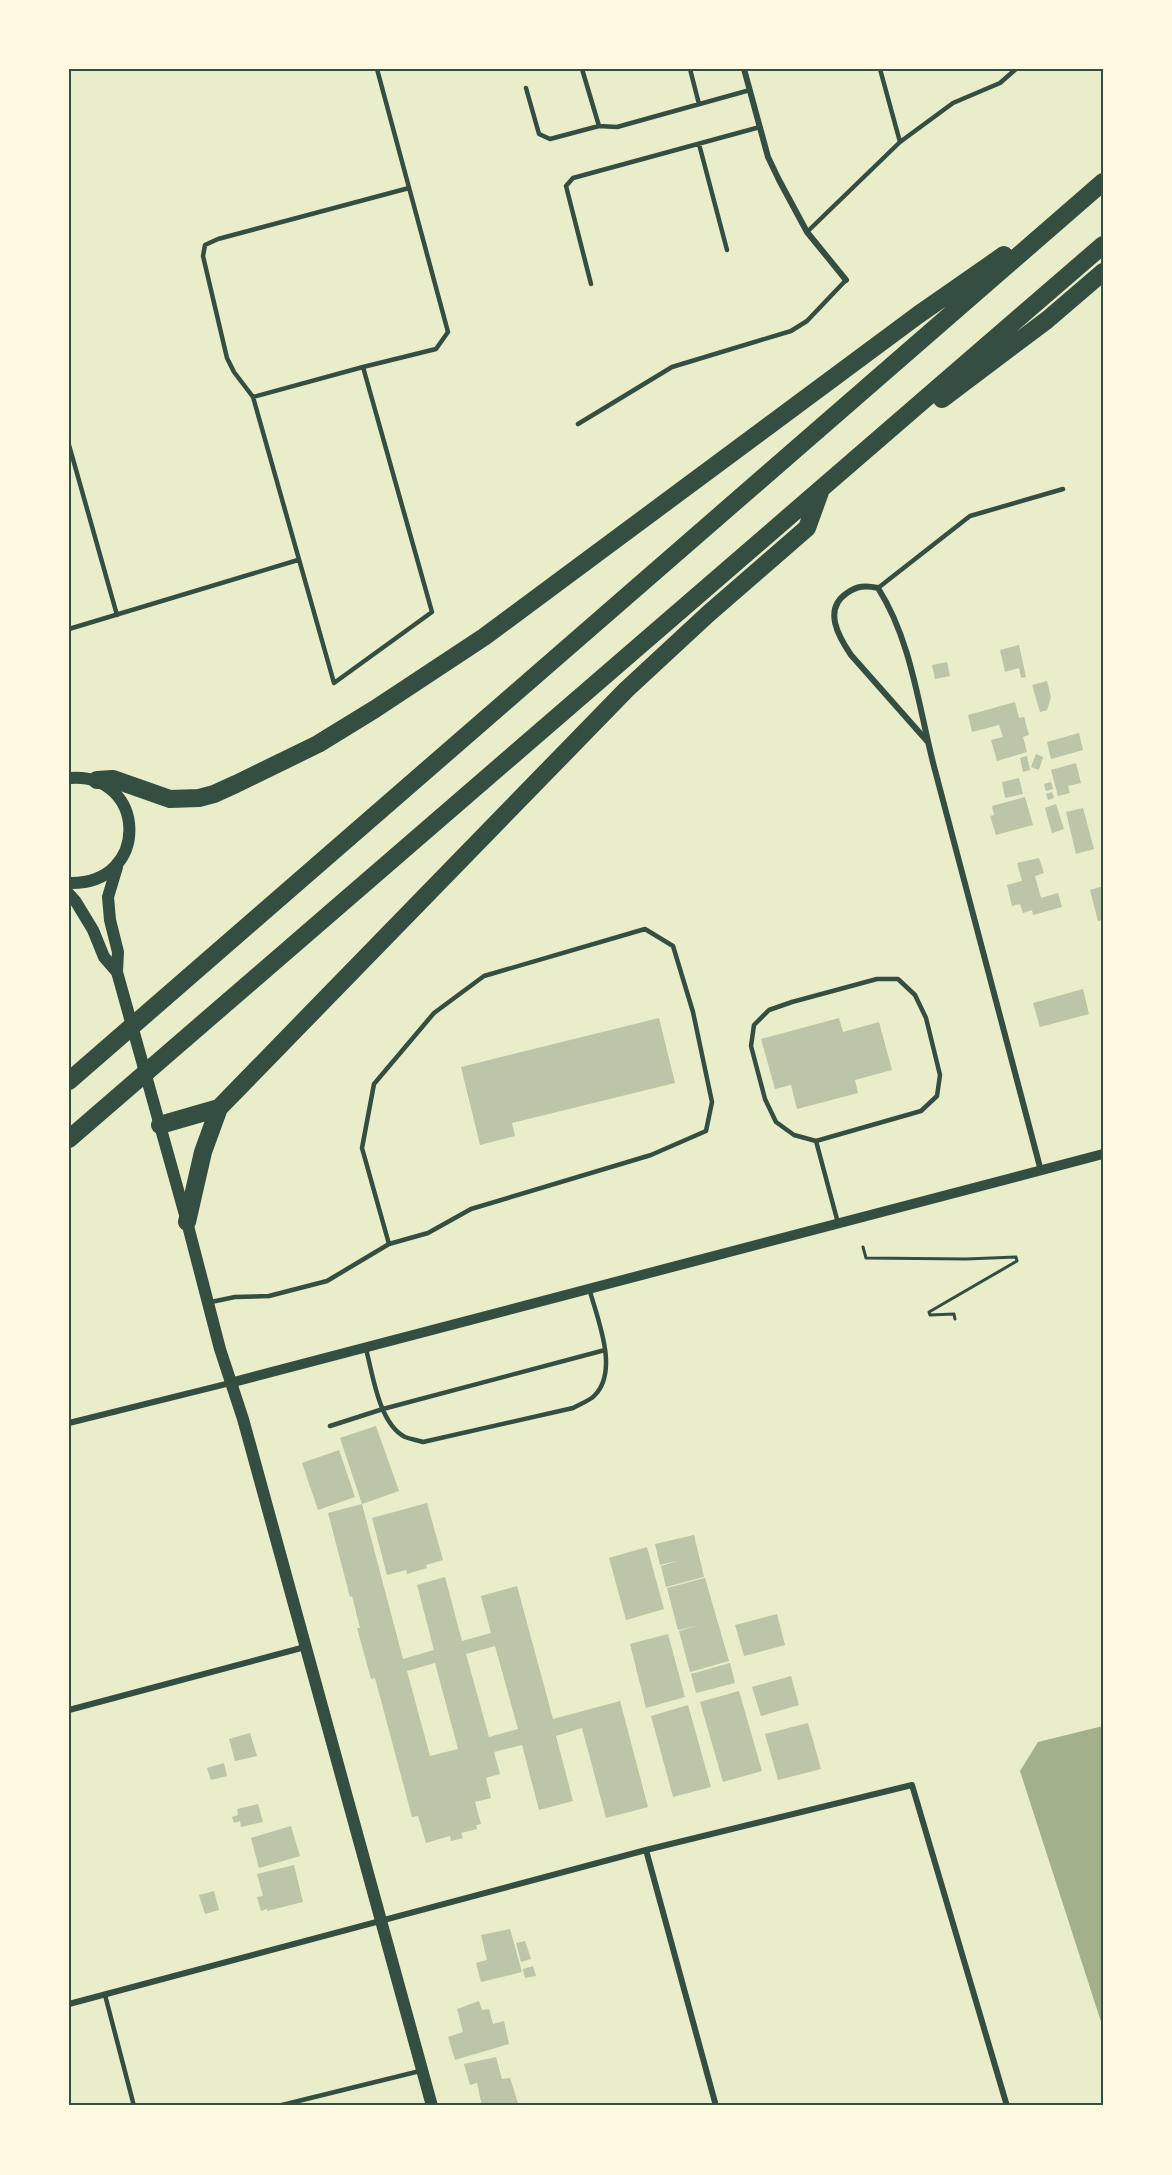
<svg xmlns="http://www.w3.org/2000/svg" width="1172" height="2175" viewBox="0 0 1172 2175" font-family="Spectral,serif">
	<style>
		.water { fill: #a3b18a }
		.building { fill: #bcc5a7; fill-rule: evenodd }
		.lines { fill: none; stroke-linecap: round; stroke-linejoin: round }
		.path { stroke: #344e41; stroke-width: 3 }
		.service { stroke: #344e41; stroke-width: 4.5 }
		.minor { stroke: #344e41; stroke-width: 6 }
		.tertiary { stroke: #344e41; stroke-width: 10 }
		.secondary { stroke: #344e41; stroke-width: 12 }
		.motorway { stroke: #344e41; stroke-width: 18 }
		.neatline { fill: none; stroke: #344e41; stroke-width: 2 }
	</style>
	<rect width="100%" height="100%" fill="#e9edc9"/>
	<path class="water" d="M1103 1726V2028L1020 1771 1038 1742Z"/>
	<path class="building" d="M1019 645 1026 677 1021 678 1019 668 1005 672 1000 650Z
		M947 662 950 676 935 679 932 665Z
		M1047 681 1051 697 1047 710 1040 712 1032 685Z
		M1015 702 1019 718 1024 717 1029 735 1023 737 1027 752 997 761 991 740 1003 737 999 725 972 732 968 715Z
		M1079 733 1083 750 1051 759 1047 742Z
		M1036 754 1043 757 1039 770 1031 767Z
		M1027 756 1030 770 1023 772 1020 758Z
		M1076 763 1081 783 1068 786 1070 793 1058 796 1051 770Z
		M1019 778 1023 794 1005 798 1002 782Z
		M1051 782 1053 789 1046 791 1044 784Z
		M1052 792 1054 798 1048 800 1046 794Z
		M1025 797 1033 825 996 835 990 816 994 815 992 806Z
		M1056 804 1064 829 1052 833 1045 808Z
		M1083 808 1094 849 1076 854 1066 812Z
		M1039 858 1044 873 1035 876 1041 898 1058 893 1062 907 1033 915 1032 910 1023 913 1020 904 1012 906 1007 885 1022 881 1017 863Z
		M1103 886V920L1098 921 1090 890Z
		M1083 989 1089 1014 1040 1027 1033 1003Z
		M659 1018 675 1083 512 1123 515 1136 480 1145 461 1067Z
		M839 1018 843 1032 879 1022 892 1070 855 1080 858 1093 797 1109 791 1085 775 1089 761 1039Z
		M376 1426 399 1491 362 1504 340 1438Z
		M339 1450 355 1497 318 1510 302 1463Z
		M427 1503 443 1560 426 1565 427 1568 407 1574 406 1570 387 1575 372 1518Z
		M362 1504 403 1659 434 1650 417 1585 445 1577 462 1641 491 1633 481 1596 517 1586 553 1719 620 1701 648 1807 606 1818 582 1728 556 1736 573 1801 539 1810 522 1745 494 1752 500 1774 486 1778 491 1798 475 1802 481 1824 476 1825 477 1829 461 1833 463 1838 451 1841 450 1836 426 1843 418 1816 412 1817 375 1678 371 1679 357 1628H360L352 1596 350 1597 328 1513ZM495 1646 518 1729 489 1737 466 1654ZM435 1663 458 1749 430 1756 407 1671Z
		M694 1535 704 1577 666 1587 661 1566 677 1561 660 1565 655 1544Z
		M647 1547 664 1609 626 1620 609 1558Z
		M705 1578 729 1661 690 1672 679 1631 696 1626 678 1630 667 1588Z
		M777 1614 785 1645 744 1656 735 1625Z
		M668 1634 685 1697 646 1708 630 1644Z
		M730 1663 735 1683 696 1693 691 1674Z
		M791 1676 799 1705 761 1716 752 1687Z
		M739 1691 762 1771 723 1782 700 1702Z
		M688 1705 711 1787 673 1797 651 1716Z
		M808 1723 821 1769 778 1780 765 1734Z
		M250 1733 257 1756 235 1761 229 1739Z
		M224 1763 227 1776 211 1780 207 1768Z
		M258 1804 263 1822 241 1827 240 1821 234 1823 232 1817 238 1815 237 1809Z
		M291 1826 300 1856 259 1868 251 1838Z
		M294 1865 303 1902 267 1911V1909L261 1911 257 1897 263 1896 257 1874Z
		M214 1891 219 1910 205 1914 199 1895Z
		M510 1929 522 1972 481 1982 476 1963 487 1960 481 1935Z
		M525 1941 531 1959 521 1962 516 1943Z
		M533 1966 536 1976 525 1978 523 1969Z
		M479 2001 482 2010 489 2009 493 2024 504 2021 509 2044 455 2060 448 2037 463 2032 457 2009Z
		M496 2057 502 2079 510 2078 519 2106H482L477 2083 470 2085 464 2064Z"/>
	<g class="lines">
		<path class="path" d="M863 1247 866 1258 966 1259 1016 1257 1017 1261 929 1312 930 1315 954 1314 955 1319"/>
		<path class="service" d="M582 69 599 126 617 127 750 90
			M690 69 699 104
			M880 69 900 142
			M526 88 539 134 550 139 599 126
			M699 144 727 250
			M807 232 900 142 953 103 1000 83 1016 69
			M591 284 566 186 573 178 760 127
			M363 367 436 349 448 332 377 69
			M253 397 363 367 432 612 334 683 253 397 234 372 227 358 203 256 205 245 218 239 409 188
			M578 424 672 367 791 331 807 321 846 280
			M69 445 117 615
			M878 588 970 516 1063 489
			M69 629 298 560
			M816 1141 921 1111 937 1096 940 1075 926 1018 915 995 898 979H877L792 1002 769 1010 754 1025 751 1046 765 1099 776 1122 794 1135 816 1141 838 1223
			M211 1302 235 1297 269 1296 327 1281 389 1244 428 1233 471 1209 651 1155 706 1131 712 1102 693 1012 673 946 645 929 484 976 434 1013 374 1084 362 1148 389 1244
			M366 1349C373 1375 379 1424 405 1437 410 1439 417 1440 423 1442L573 1408C580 1404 589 1401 594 1396 620 1371 597 1318 589 1288
			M330 1426 383 1409 605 1350
			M105 1995 134 2106
			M278 2106 420 2071"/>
		<path class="minor" d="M744 69 768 157 779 180 807 232 846 280
			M927 741 851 655C838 636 823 609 847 593 857 586 865 585 878 588 913 643 919 712 936 774 971 906 1006 1039 1041 1171
			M69 1423 230 1383
			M69 1710 305 1647
			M646 1850 716 2106
			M69 2004 646 1850 912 1785 1007 2106"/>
		<path class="tertiary" d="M230 1383 1103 1154"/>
		<path class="secondary" d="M69 778C147 771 152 885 69 883
			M117 867 108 897 110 920 118 952 117 972 187 1222 220 1349 243 1419 432 2106
			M69 894 76 902 93 930 104 957 117 972"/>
		<path class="motorway" d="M942 399 1047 320 1103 272
			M97 780 113 779 170 799 199 798 214 794 236 784 318 744 375 709 484 637 918 315 1004 255
			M69 1081 1103 182
			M160 1125 219 1108
			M69 1139 1103 245
			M187 1222 203 1152 219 1108 626 690 708 614 807 528 820 492"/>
	</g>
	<rect width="1172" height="2175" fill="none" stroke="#fefae0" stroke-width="141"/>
	<rect x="70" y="70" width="1032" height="2034" class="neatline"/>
</svg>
